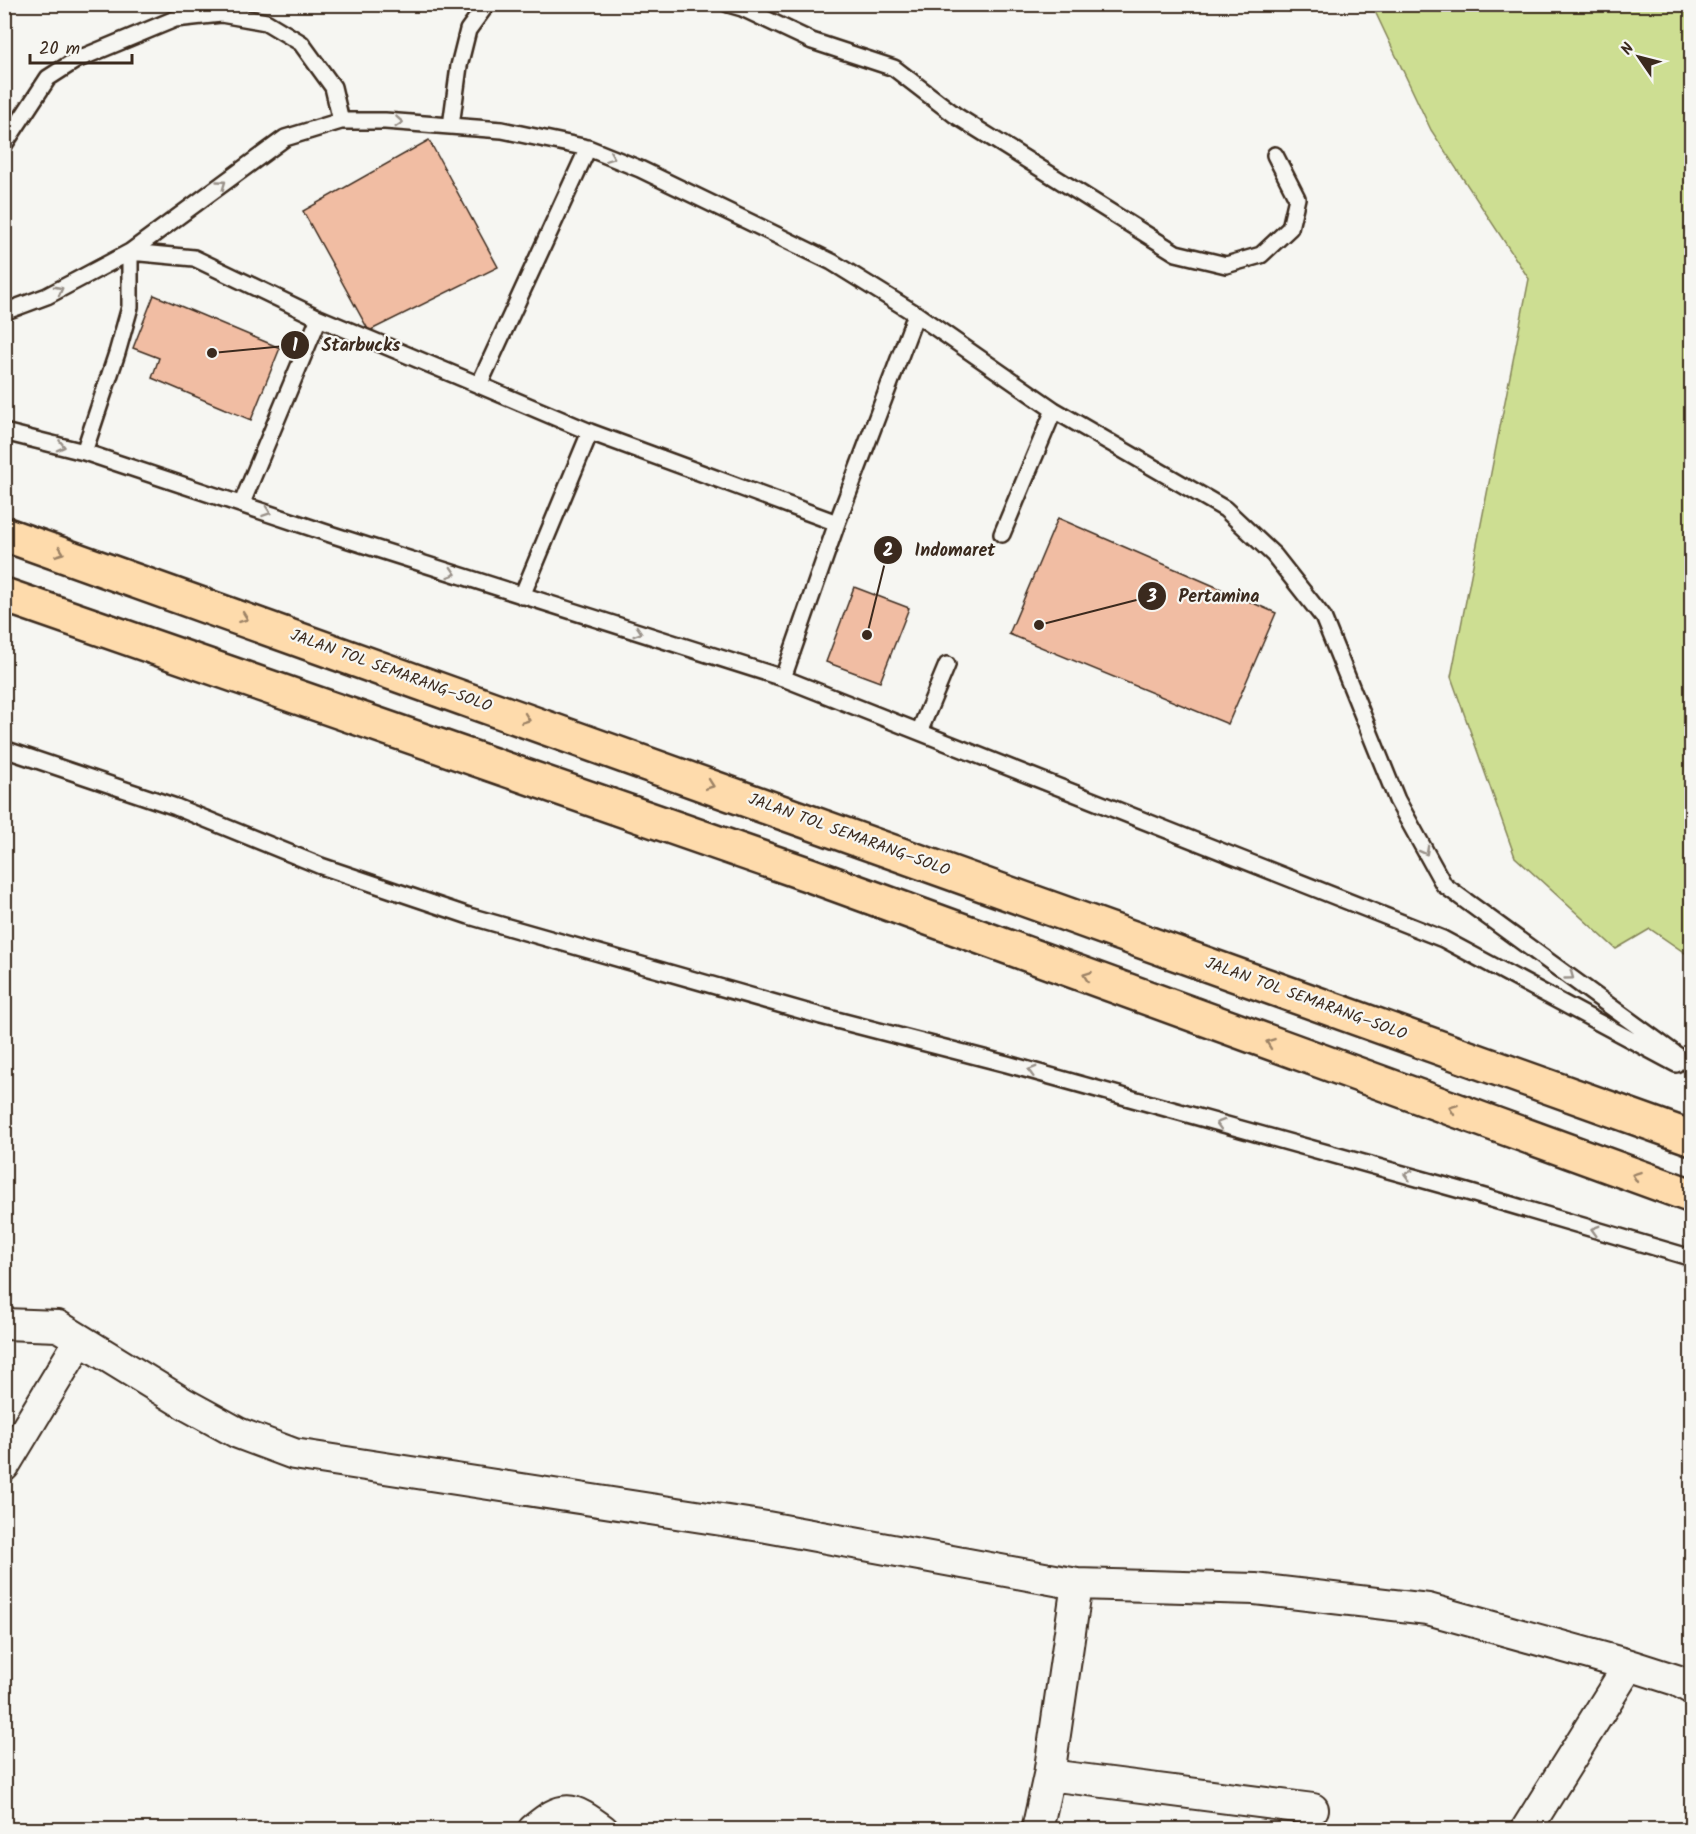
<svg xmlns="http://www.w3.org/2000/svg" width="1696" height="1834" viewBox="0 0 1696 1834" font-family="Kalam,sans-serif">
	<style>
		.green { fill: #cdde92; stroke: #848458; stroke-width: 1.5 }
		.building { fill: #f1bda3; stroke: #3b2a1e; stroke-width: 1.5 }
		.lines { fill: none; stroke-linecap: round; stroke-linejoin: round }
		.service-casing { stroke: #3b2a1e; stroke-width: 20 }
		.minor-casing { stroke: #3b2a1e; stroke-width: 34 }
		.motorway-casing { stroke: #3b2a1e; stroke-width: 38 }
		.service { stroke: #f6f6f2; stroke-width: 15 }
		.minor { stroke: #f6f6f2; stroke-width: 30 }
		.motorway { stroke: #fedbac; stroke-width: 33 }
		.oneway { stroke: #989088 }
		.oneway2 { stroke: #9c8265 }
		.labels { text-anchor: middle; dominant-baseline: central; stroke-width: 4.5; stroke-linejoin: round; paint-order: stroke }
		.street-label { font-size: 16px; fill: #3b2a1e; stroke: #f6f6f2 }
		.leader { fill: none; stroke: #3b2a1e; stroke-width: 2 }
		.callout-dot { fill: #3b2a1e; stroke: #f6f6f2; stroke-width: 2 }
		.mark-label { font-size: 18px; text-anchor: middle; font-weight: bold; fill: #fff }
		.callout-label { font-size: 18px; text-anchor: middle; font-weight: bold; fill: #3b2a1e; stroke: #f6f6f2; stroke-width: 4.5; stroke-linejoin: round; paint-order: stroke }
	</style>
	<rect width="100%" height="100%" fill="#f6f6f2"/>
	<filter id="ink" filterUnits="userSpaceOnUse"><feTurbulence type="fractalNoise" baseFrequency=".0167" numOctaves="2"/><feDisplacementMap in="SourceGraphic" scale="12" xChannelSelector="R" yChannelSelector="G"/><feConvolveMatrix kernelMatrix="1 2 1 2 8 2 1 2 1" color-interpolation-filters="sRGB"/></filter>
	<g filter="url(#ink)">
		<path class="green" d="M1372 5H1691V957L1650 929 1616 949 1515 857 1451 677 1529 279 1431 130Z"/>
		<path class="building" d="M429 140 498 267 369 331 303 211Z
			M154 295 280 348 251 420 152 378 159 358 133 348Z
			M1058 518 1276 613 1228 724 1009 634Z
			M854 587 909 608 880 682 826 662Z"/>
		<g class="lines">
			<defs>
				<path id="service" d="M728 4 742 8 812 41 894 68 955 115 1176 253 1226 265 1261 255 1290 228 1297 198 1275 155
					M451 126 459 66 468 30 487 4
					M4 145 48 78 76 60 175 19 221 14 266 22 301 43 333 87 341 121
					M4 312 47 296 130 252 285 138 341 121H385L502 130 588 148 640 169 832 262 916 314 1054 410 1225 509 1274 555 1323 617 1397 800 1444 885 1692 1066
					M479 385 590 432 522 596
					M4 432 84 452 333 535 783 678 1443 939 1676 1064
					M590 432 837 523
					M84 452 117 353 130 307V252L194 258 319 318
					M242 503 319 318 479 385 588 148
					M1002 534 1054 410
					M783 678 837 523 916 314
					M920 730 947 665
					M4 749 176 807 321 866 469 916 821 1016 1007 1064 1464 1191 1692 1258"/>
				<path id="minor" d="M4 1324 58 1326 185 1404 238 1433 294 1454 767 1527 1077 1584 1255 1589 1428 1609 1629 1665 1676 1680 1692 1689
					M4 1466 80 1340
					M1049 1775 1313 1809
					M533 1830C564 1804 571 1806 603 1830
					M1037 1830 1049 1775 1077 1584
					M1526 1830 1629 1665"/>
				<path id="motorway" d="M4 534 1692 1138
					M4 595 810 875 1692 1196"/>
			</defs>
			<use href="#service" class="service-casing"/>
			<use href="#minor" class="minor-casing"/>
			<use href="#motorway" class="motorway-casing"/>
			<use href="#service" class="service"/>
			<use href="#minor" class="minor"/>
			<use href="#motorway" class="motorway"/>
		</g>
		<defs><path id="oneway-chevron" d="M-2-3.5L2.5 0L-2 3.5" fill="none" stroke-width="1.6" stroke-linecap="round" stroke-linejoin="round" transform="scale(1.5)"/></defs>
		<g class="oneway">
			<use href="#oneway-chevron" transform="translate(399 122) rotate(4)"/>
			<use href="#oneway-chevron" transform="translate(611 157) rotate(22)"/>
			<use href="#oneway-chevron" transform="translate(222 184) rotate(-36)"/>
			<use href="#oneway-chevron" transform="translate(59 290) rotate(-28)"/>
			<use href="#oneway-chevron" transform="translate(61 446) rotate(14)"/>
			<use href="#oneway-chevron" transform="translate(267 512) rotate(19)"/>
			<use href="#oneway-chevron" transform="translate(452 573) rotate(18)"/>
			<use href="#oneway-chevron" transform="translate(638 632) rotate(18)"/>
			<use href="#oneway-chevron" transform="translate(1425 851) rotate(61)"/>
			<use href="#oneway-chevron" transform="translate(1570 976) rotate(36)"/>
			<use href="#oneway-chevron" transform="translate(1032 1071) rotate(-164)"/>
			<use href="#oneway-chevron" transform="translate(1220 1124) rotate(-164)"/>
			<use href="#oneway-chevron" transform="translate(1408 1175) rotate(-165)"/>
			<use href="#oneway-chevron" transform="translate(1595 1230) rotate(-164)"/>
		</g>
		<g class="oneway2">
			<use href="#oneway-chevron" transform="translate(60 552) rotate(20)"/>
			<use href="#oneway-chevron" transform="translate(244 618) rotate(20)"/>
			<use href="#oneway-chevron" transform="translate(526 719) rotate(20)"/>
			<use href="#oneway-chevron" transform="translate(710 785) rotate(20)"/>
			<use href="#oneway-chevron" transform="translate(1087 976) rotate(-160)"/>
			<use href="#oneway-chevron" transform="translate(1270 1043) rotate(-160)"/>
			<use href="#oneway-chevron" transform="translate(1453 1109) rotate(-160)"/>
			<use href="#oneway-chevron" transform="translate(1636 1176) rotate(-160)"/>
		</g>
	</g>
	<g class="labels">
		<g class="street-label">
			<text transform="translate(391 671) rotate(20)">JALAN TOL SEMARANG–SOLO</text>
			<text transform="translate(849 835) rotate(20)">JALAN TOL SEMARANG–SOLO</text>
			<text transform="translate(1306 999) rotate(20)">JALAN TOL SEMARANG–SOLO</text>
		</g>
	</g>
	<path class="leader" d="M212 353L295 345M867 635L888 550M1039 625L1152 596"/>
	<g class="callout-dot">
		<circle cx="212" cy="353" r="6"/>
		<circle cx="867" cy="635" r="6"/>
		<circle cx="1039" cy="625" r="6"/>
		<circle cx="295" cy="345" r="15"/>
		<circle cx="888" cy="550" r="15"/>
		<circle cx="1152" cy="596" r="15"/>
	</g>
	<g class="mark-label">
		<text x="295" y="351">1</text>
		<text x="888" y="556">2</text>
		<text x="1152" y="602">3</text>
	</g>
	<g class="callout-label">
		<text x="361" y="351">Starbucks</text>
		<text x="955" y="556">Indomaret</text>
		<text x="1219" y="602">Pertamina</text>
	</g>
	<rect width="1696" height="1834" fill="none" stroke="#f6f6f2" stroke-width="24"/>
	<rect x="12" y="12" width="1672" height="1810" fill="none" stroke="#3b2a1e" stroke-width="2" filter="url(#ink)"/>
	<g transform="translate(1639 57) rotate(305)" stroke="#f6f6f2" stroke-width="4.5" paint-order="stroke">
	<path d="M0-4.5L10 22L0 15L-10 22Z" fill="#3b2a1e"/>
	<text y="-9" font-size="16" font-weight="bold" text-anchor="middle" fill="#3b2a1e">N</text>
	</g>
	<path d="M30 54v9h102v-9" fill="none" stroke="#3b2a1e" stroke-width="3"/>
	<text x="39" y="54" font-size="18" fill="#3b2a1e" stroke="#f6f6f2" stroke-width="4.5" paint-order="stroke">20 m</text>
</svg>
